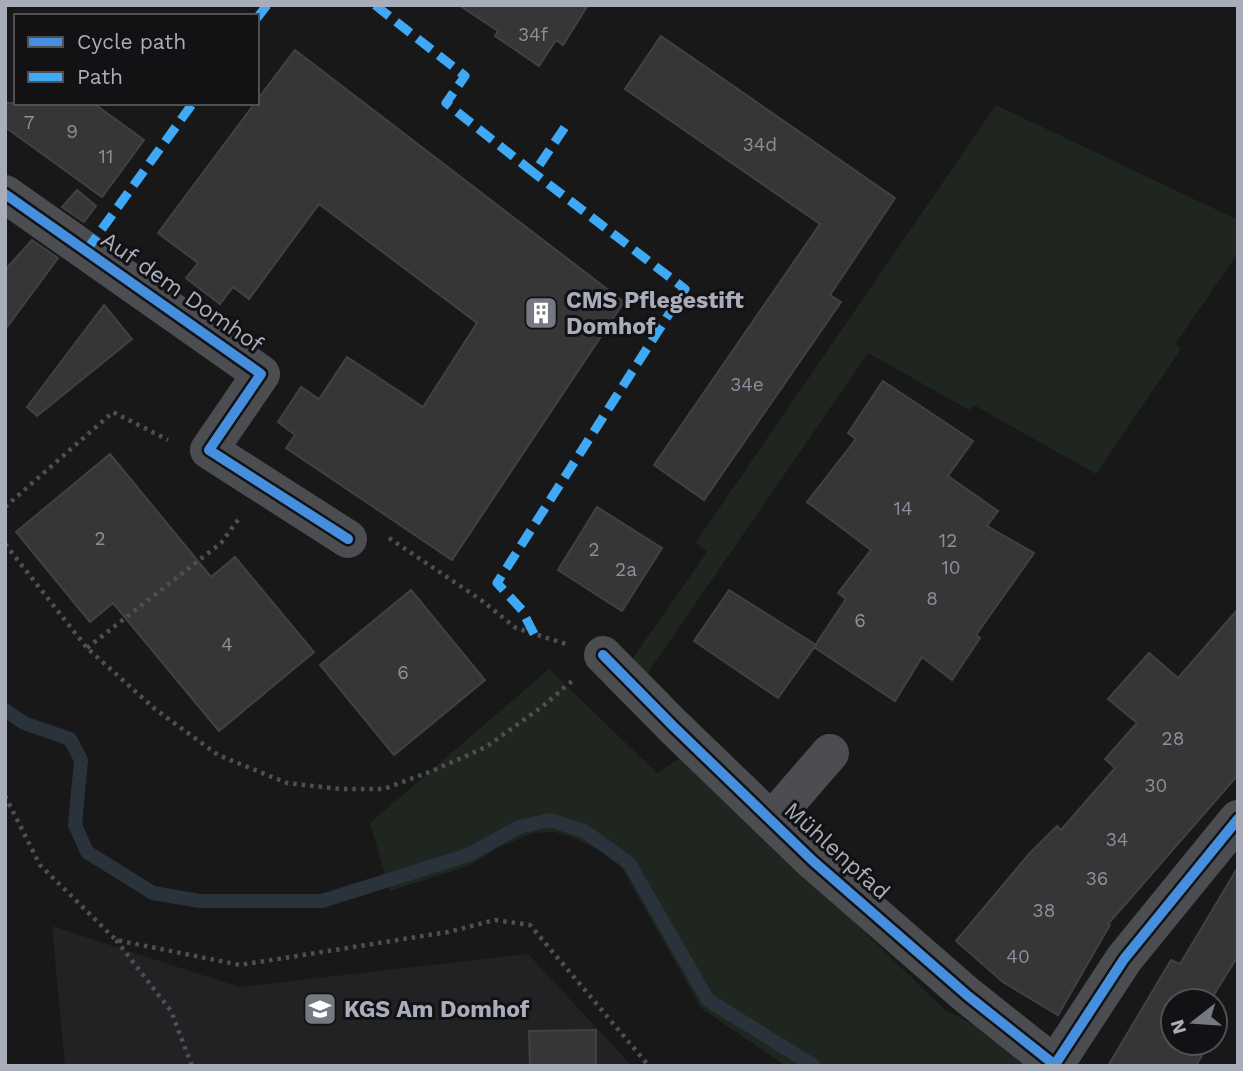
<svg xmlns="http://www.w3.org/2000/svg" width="1243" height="1071" viewBox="0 0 1243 1071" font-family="'Work Sans',sans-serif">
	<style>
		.built { fill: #222224 }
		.green { fill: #1e261f }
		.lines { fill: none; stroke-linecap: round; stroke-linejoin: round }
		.stream { stroke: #2a323b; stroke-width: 14 }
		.building { fill: #363637; stroke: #404144; stroke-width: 2 }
		.path { stroke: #4e4f53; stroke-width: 4.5; stroke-dasharray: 3.5 5; stroke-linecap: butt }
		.minor { stroke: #4c4d51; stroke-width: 38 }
		.quiet { stroke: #3fa9f5; stroke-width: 9; stroke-dasharray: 18 9; stroke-linecap: butt }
		.cycleway-casing { stroke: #121214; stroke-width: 15 }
		.cycleway { stroke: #468fdf; stroke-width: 10 }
		.labels { text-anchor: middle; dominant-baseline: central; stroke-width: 6; stroke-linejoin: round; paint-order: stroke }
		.number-label { font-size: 19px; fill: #8c8f99 }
		.street-label { font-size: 23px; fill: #a9adba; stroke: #121214 }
		.poi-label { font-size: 23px; font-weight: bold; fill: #a9adba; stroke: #121214; text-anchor: start }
	</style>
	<rect width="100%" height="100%" fill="#181818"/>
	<path class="built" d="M52 926 239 987 528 954 632 1066H65Z"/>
	<path class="green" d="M996 105 1238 220V253L1176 343 1181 349 1096 474 974 405 969 410 868 353 647 674 633 658 707 552 696 542Z
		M549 669 657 773 683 756 944 1009 1032 1056 1039 1066H786L701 1008 622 868 601 851 575 838 555 832 533 833 498 848 468 866 390 891 370 823Z"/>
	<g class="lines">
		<path class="stream" d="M5 710 24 723 70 739 81 760 75 825 87 852 153 893 200 901H322L468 855 519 827 550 820 584 831 629 863 708 1000 814 1066"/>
	</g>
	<path class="building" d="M459 5H588L563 45 556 40 539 66 495 36 498 31Z
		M661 36 895 198 830 295 841 302 704 500 654 465 820 224 625 89Z
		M295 50 624 302 452 560 286 448 295 435 278 422 301 387 319 399 347 357 423 407 477 323 319 204 249 299 233 287 220 304 186 278 198 263 158 233 255 103H257V100Z
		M5 103H93L144 140 102 197 5 127Z
		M77 190 96 206 84 222 62 207Z
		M32 240 58 258 5 330V270Z
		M104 305 132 339 37 416 27 407Z
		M883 381 973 441 948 476 998 511 987 526 1034 553 976 635 980 638 952 680 922 657 895 701 814 647 846 599 838 593 871 550 807 502 856 439 848 433Z
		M110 454 211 577 235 557 314 652 219 731 113 603 90 622 16 532Z
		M597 507 662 548 622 611 558 570Z
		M411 590 485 680 394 755 320 665Z
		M729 590 816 645 778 698 694 641Z
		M1238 609V775L1108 924 1110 925 1058 1015 1003 982 956 941 1029 854 1057 826 1061 830 1115 768 1105 759 1137 723 1108 699 1149 653 1178 678Z
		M1238 867V956L1210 1001H1173V1043H1209L1196 1066H1108L1171 960 1180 964Z
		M596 1030V1066H530L529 1031Z"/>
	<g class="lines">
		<path class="path" d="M5 507 113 412 168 440
			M389 538 481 600 516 628 566 644
			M5 544 87 648 155 709 218 755 287 783 340 789H384L432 771 486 747 543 706 572 681
			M87 648 221 543 240 517
			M5 796 40 865 116 940 240 965 448 932 495 920 530 925 649 1066
			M116 940 171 1011 192 1066"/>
		<path class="minor" d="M5 194 261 374 209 450 348 539
			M603 655 673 726 813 861 968 996 1055 1065
			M771 821 830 753
			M1054 1066 1124 959 1238 819"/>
		<path class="quiet" d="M375 5 465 76 446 103 534 173 569 121
			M257 18 267 5
			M86 251 193 103
			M534 634 522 610 497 583 685 289 534 173"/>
		<defs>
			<path id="cycleway" d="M5 194 261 374 209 450 348 539
				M603 655 673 726 813 861 968 996 1055 1065
				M1054 1066 1124 959 1238 819"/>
		</defs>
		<use href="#cycleway" class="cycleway-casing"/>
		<use href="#cycleway" class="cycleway"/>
	</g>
	<defs>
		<symbol id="building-square" viewBox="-11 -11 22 22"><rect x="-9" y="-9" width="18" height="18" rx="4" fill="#767981" stroke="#121214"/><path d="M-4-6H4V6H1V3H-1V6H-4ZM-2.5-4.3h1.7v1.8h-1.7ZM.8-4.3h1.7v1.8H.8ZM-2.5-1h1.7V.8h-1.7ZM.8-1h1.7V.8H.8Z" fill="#fff"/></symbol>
		<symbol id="school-square" viewBox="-11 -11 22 22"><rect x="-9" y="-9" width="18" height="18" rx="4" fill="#767981" stroke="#121214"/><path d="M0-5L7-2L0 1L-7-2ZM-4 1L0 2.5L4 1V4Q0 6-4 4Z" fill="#fff"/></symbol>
	</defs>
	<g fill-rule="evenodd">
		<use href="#building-square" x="522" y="294" width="38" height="38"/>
		<use href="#school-square" x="301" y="990" width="38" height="38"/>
	</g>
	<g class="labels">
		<g class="number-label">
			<text x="533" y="34">34f</text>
			<text x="29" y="122">7</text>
			<text x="72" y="131">9</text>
			<text x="760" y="144">34d</text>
			<text x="106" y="156">11</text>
			<text x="747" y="384">34e</text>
			<text x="903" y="508">14</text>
			<text x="100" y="538">2</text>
			<text x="948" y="540">12</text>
			<text x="594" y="549">2</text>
			<text x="951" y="567">10</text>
			<text x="626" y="569">2a</text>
			<text x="932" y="598">8</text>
			<text x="860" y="620">6</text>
			<text x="227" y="644">4</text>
			<text x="403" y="672">6</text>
			<text x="1173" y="738">28</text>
			<text x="1156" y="785">30</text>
			<text x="1117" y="839">34</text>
			<text x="1097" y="878">36</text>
			<text x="1044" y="910">38</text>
			<text x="1018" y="956">40</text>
		</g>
		<g class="street-label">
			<text transform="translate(182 292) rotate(35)">Auf dem Domhof</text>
			<text transform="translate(837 851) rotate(42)">Mühlenpfad</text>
		</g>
		<g class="poi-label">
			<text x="566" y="300">CMS Pflegestift<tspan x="566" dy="26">Domhof</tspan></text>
			<text x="344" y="1009">KGS Am Domhof</text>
		</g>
	</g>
	<rect width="1243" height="1071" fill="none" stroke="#a9adba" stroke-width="14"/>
	<rect x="14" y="14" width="245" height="91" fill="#121214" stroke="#4e5056" stroke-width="2"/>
	<rect x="28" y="37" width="35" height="10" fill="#468fdf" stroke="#4e5056" stroke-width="2"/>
	<text x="77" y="49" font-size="21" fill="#a9adba">Cycle path</text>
	<rect x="28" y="72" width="35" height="10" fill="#3fa9f5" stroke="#4e5056" stroke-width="2"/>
	<text x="77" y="84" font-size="21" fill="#a9adba">Path</text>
	<g transform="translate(1194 1022) rotate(253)"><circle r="33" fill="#121214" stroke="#4e5056" stroke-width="2"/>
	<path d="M0-5L12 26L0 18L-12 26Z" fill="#767981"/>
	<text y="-10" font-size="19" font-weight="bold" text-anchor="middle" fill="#a9adba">N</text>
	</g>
</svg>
